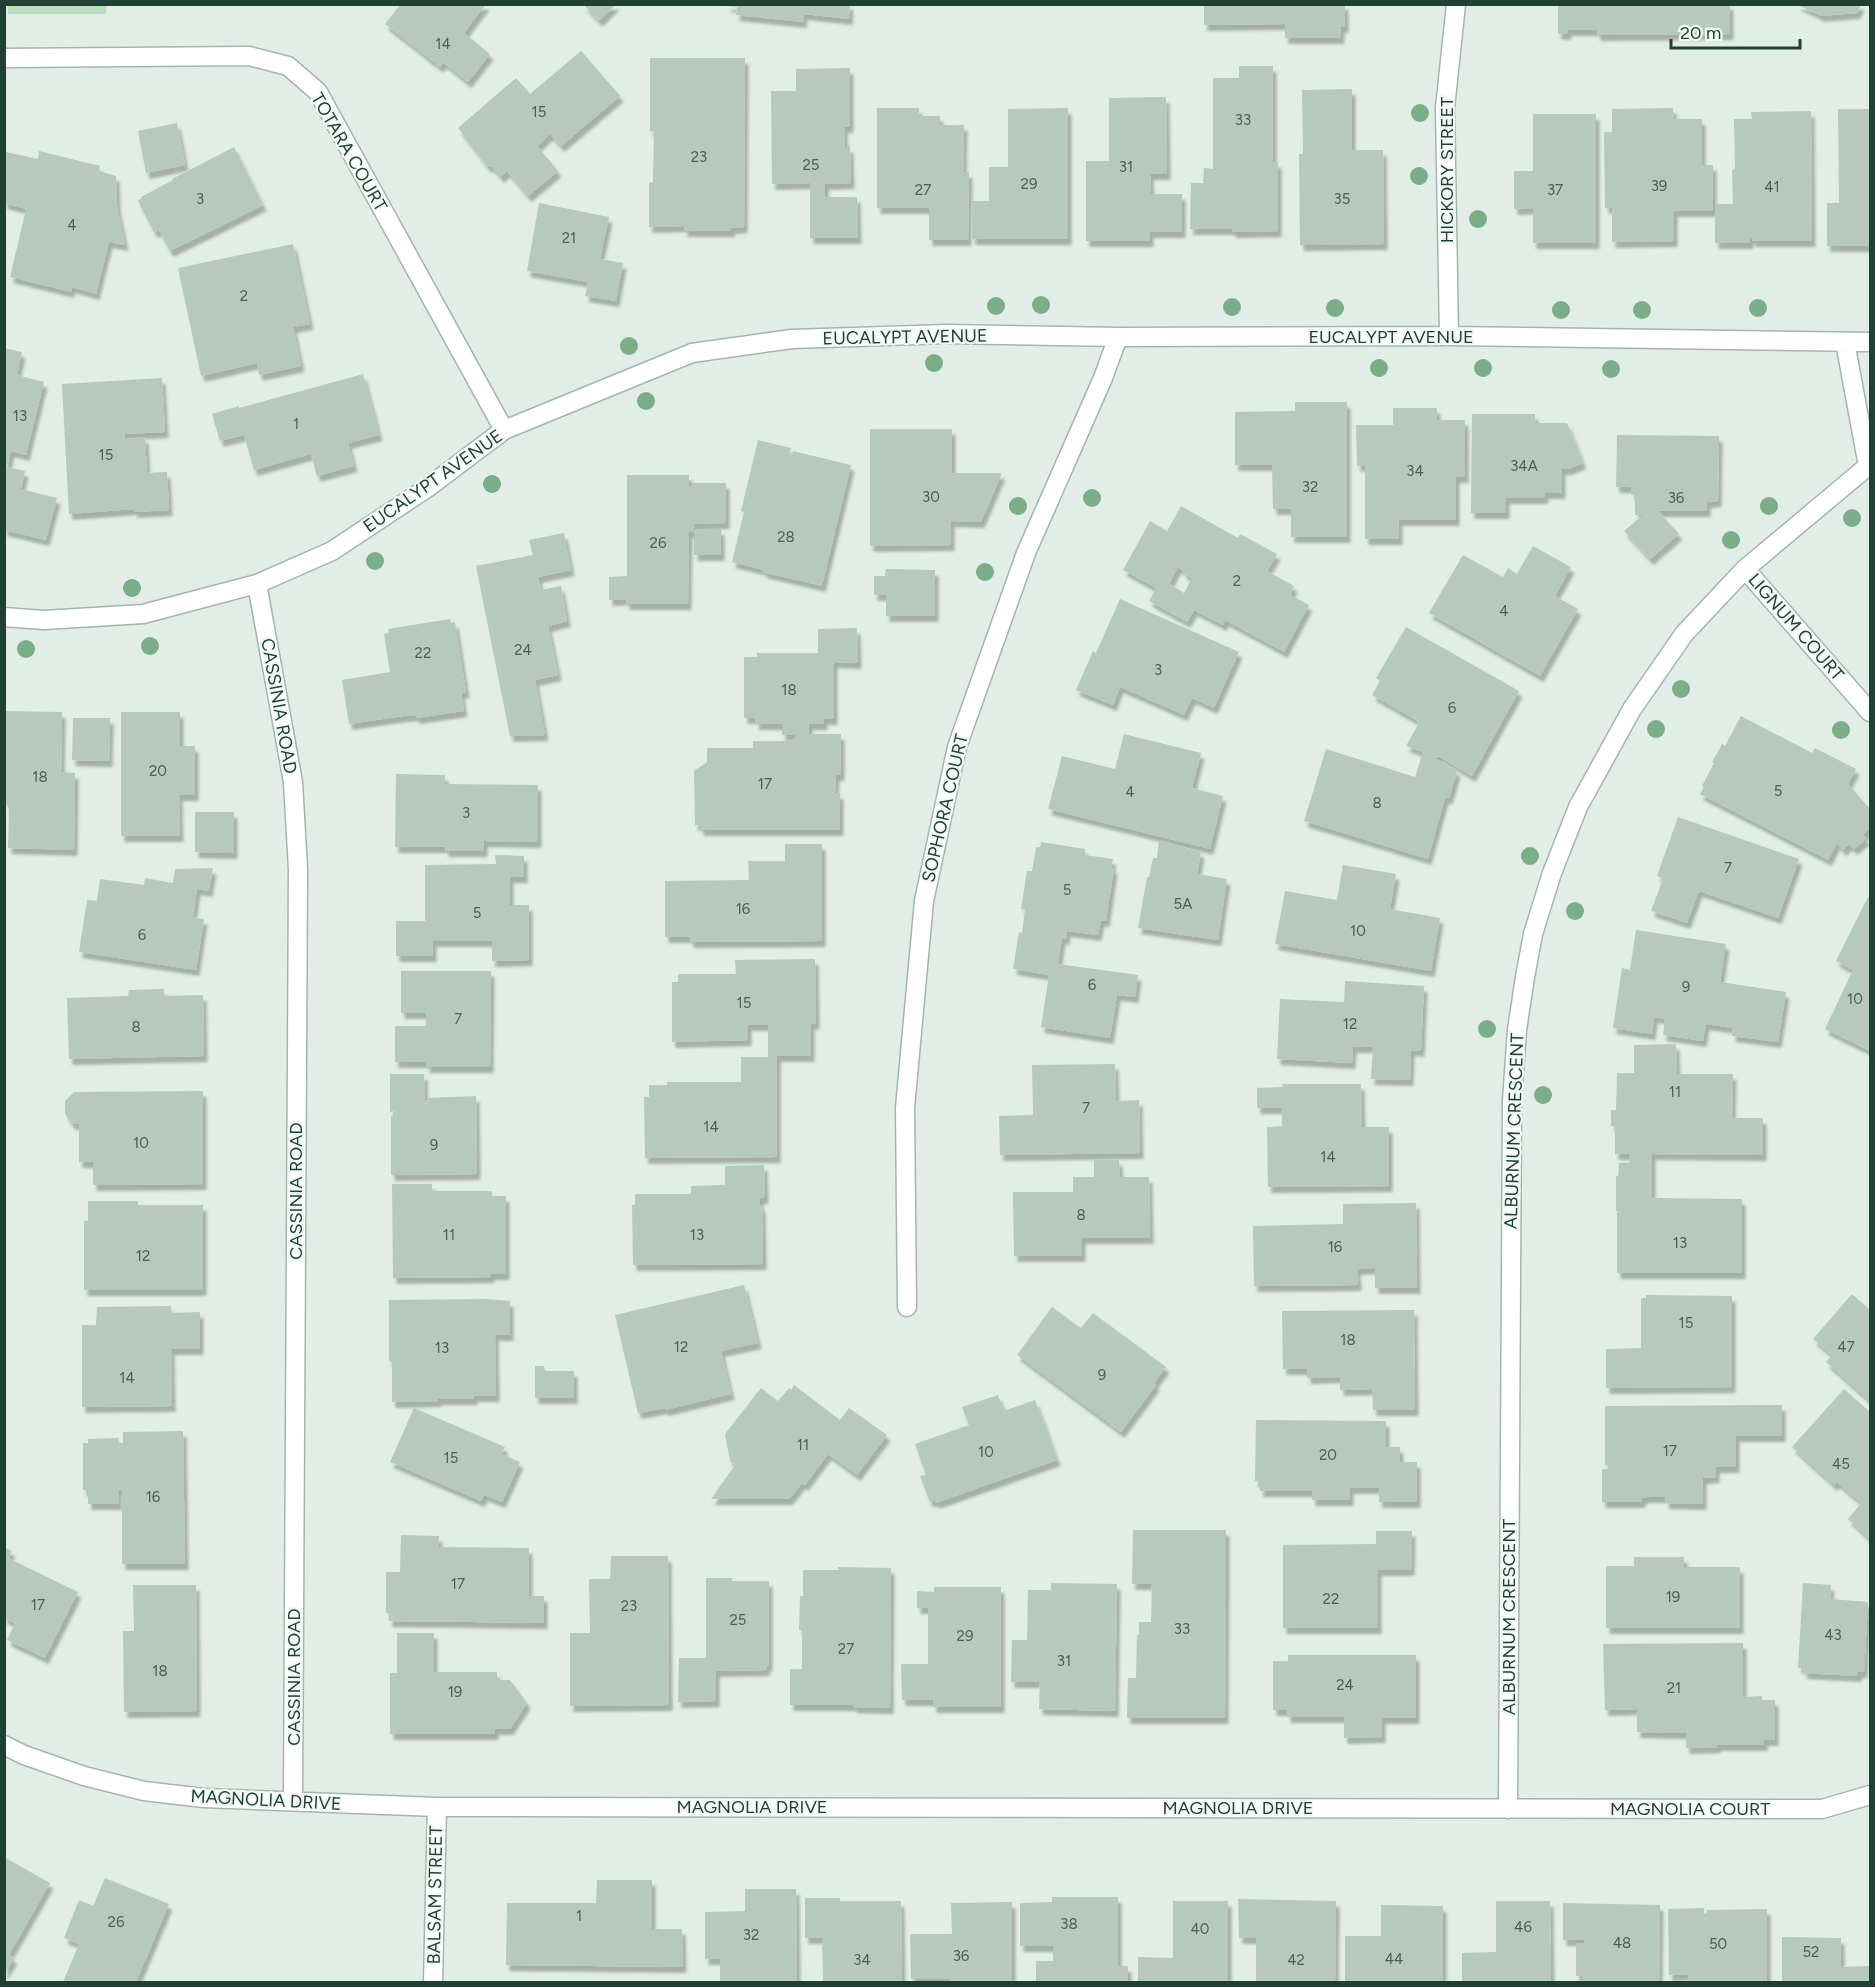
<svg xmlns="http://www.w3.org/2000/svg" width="1875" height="1987" viewBox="0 0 1875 1987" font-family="Figtree,sans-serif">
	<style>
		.green { fill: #b8e0be }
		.building { fill: #b6c8bf; fill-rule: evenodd; filter: url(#shadow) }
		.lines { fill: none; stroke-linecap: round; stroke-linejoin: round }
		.minor-casing { stroke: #a3b6ad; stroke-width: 21 }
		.minor { stroke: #fff; stroke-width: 18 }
		.tree { fill: #7aae88 }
		.labels { text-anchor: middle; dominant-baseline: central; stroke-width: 4.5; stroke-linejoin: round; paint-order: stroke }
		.number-label { font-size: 15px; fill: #466256 }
		.street-label { font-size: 18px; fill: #204033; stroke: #f2f9f5 }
	</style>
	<defs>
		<filter id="shadow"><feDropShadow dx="3.5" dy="6" stdDeviation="1.5" flood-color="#0004"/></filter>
	</defs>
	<rect width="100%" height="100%" fill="#e1ede6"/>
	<path class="green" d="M8 5H106V14H8Z"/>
	<path class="building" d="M401 4H486L464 33 490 54 468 82 443 62 440 67 385 24Z
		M583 4H616L599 21Z
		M727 4H850L849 19 804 14 803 22 736 15 737 7 727 6Z
		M1204 4H1345V27H1341V38H1285V24L1204 25Z
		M1558 4H1730V34L1597 35V30H1568V34H1558Z
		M1796 4H1861L1857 13 1819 16 1820 15Z
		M581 51 620 96 561 146 550 134 537 146 558 171 528 196 507 171 501 177 491 166 488 167 458 128 516 78 530 94Z
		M650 58H745L744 227 731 228V231H684V226L649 227V183L653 182 654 131H650Z
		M1239 66H1273V162H1278V231L1233 232 1232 229H1190L1191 183H1203L1204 168 1213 169V78H1239Z
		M850 68V127H844L845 147H850L851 183 825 184V197H857L858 238H810V183L772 184 771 91H796V69Z
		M1352 89V150H1383L1384 244 1300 245 1299 154H1303L1302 90Z
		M1166 97 1167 174H1150L1151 194H1182V232H1150V241H1086V161H1109V98Z
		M877 108H919V116H940V125H964L963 172H969L968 240H929V208H877Z
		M1068 108V239H972L971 201H989V167H1008V109Z
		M1673 108 1674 119H1702V165H1713V211H1674V241L1612 242V207L1605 208 1604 132H1612V109Z
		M1838 109H1870V246H1827V203H1839Z
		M1811 111 1812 241H1752V237L1750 238V243H1715V204H1733L1732 170 1735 169 1734 119H1752L1751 112Z
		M1533 114H1596V243H1533V208L1514 209V171H1533Z
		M177 123 185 165 146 173 138 131Z
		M234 147 263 205 170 251 159 230 154 232 138 201 142 198 141 197 173 180 172 179Z
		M39 151 100 166 99 171 116 176 117 206 125 245 109 242 96 294 72 287 71 292 10 277 26 209 4 203 6 152 38 159Z
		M539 203 609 217 600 259 623 263 616 301 585 296 588 282 527 271Z
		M293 244 310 324 293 327 301 366 259 375 257 363 201 376 178 268Z
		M4 348 22 352 17 375 44 382 26 455 11 451 7 467 25 471 21 489 57 498 46 540 4 530Z
		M363 374 379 435 348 443 354 466 317 476 311 454 254 470 244 435 220 441 212 414 239 406V408Z
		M162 378 165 432 125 434V439L145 437 147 473 167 472 169 510 134 512V509L69 514 62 384Z
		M1295 402H1347V537H1291V509H1273L1272 465H1235V412L1295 411Z
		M1393 408H1437V420H1465V477H1456V520H1399V539H1365V465L1357 466 1356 425H1393Z
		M1472 414H1535V423H1567L1583 463 1568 469H1562V493H1545V498H1506V513H1471Z
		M870 429H952V473H1002L981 522 951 521V545L870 546Z
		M1617 435 1719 436 1718 501 1707 502V511H1658L1679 534 1650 559 1624 531 1643 515H1635V495H1631V487H1616Z
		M758 440 791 448 789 454 792 455 793 451 851 465 822 586 763 572 764 570 732 562 744 512 741 511Z
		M627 475H689V486H692V483H726V523L693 524 694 529H721V555H694V532H689L688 604H626V599L609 600V577L627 576Z
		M1181 506 1238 538 1240 534 1277 554 1267 571 1294 586 1290 595 1309 605 1284 652 1225 620 1223 625 1194 610 1187 622 1149 601 1156 588 1123 570 1150 521 1167 531ZM1178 567 1184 571 1183 573 1192 578 1184 593 1169 584Z
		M564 533 571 570 538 577 541 590 561 586 567 621 548 626 558 675 535 680 545 735 510 736 476 566 533 555 529 540Z
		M1533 546 1571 567 1555 596 1578 609 1540 676 1429 613 1463 555 1503 577 1508 568 1517 574Z
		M886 569 935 570V616H886V595H874V576H885Z
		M1120 599 1239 652 1214 708 1192 698 1184 715 1120 687 1113 705 1076 690 1093 651 1096 653Z
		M450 619 451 623 455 622 466 692 461 693 464 711 416 718V715L403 716 349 724 342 680 390 672 384 634 389 633 388 629Z
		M1406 627 1519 691 1472 776 1438 756 1436 758 1430 756 1457 771 1449 798H1445L1428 859 1304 821 1326 749 1415 777 1423 752 1406 746 1419 723 1417 722 1418 721 1372 695 1380 681 1376 678Z
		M857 628 858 663 834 662V719H824V724H809V734H841V775H836L835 793H840V830H700V825H695L694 771 707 762V748H753V741H795V734L782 735V724H755L756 718H744V657H757V653H818V629Z
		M4 711 62 712 61 772 75 773 74 850 8 848 9 809 5 801Z
		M121 712H180V746H195V795H179L180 836H121Z
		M1741 716 1812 753 1815 748 1856 769 1848 784 1870 809V828L1863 835 1866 839 1854 849 1849 844 1843 850 1837 843 1828 860 1700 794 1704 787 1702 786 1714 763 1712 762 1722 744 1725 746Z
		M73 718H110L109 761 72 760Z
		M1124 734 1201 753 1192 788 1223 796 1210 849 1048 809 1062 756 1115 769Z
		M396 774 445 775V784L538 785V842L484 841V851H445V847H395Z
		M195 812H234V853L195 852Z
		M1678 817 1799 859 1778 918 1699 891 1687 923 1651 911 1663 879 1657 876Z
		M1159 841 1201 852 1197 874 1227 879 1218 940 1138 928 1147 877H1149L1153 858H1157Z
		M1041 842 1085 849V855L1113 859 1111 868H1114L1106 921 1101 920 1098 935 1067 931 1066 939 1062 938 1058 964 1138 975 1135 997 1117 995 1110 1038 1041 1027 1049 975 1013 969 1019 932 1022 933 1025 910 1021 909 1027 871H1032L1036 847H1040Z
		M785 844H822V941L690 942V937H665V881L749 880 748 861H785Z
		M495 855 524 856V877H510V905H529V960L492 961V941H433V956H396V921H425V865L496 864Z
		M1343 865 1396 874 1390 909 1440 918 1431 971 1275 944 1285 891 1337 900Z
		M213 868 209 891 197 889 193 917 204 919 196 970 79 952 87 900 97 901 100 879 144 885 145 878 173 883 175 869Z
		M1868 897 1870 898V1051L1825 1029 1853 970 1836 961Z
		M1636 930 1726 944 1720 982 1786 992 1778 1042 1732 1036 1733 1028 1706 1024 1703 1041 1663 1035 1665 1019 1654 1017 1652 1034 1613 1028 1622 968 1630 970Z
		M815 959 816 1023 811 1024V1056H777V1157L645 1158 644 1097H649V1085H667V1082H741V1057H768V1025H748V1040L672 1042V982H678V974H736L735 960Z
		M401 971H491L490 1067H426L427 1062H395V1026H426V1013H401Z
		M1345 981 1424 986 1421 1051 1411 1050 1410 1080 1371 1079 1373 1047H1353L1352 1063 1277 1059 1280 999 1344 1002Z
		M164 989V996L203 995 204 1056 69 1059 67 998 128 996 129 990Z
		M1676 1044 1677 1074H1733L1732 1118H1763V1155L1652 1154V1198L1742 1199V1273H1617V1212H1622L1616 1211V1176H1618L1619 1163H1629V1154H1615V1126H1611V1110H1616L1617 1073H1634V1045Z
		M1115 1064 1116 1101 1139 1100 1140 1153 1000 1155 999 1116 1033 1115 1032 1065Z
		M390 1074H424L425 1101 428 1100 427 1098 476 1096 477 1174 391 1175V1116H395V1111L390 1112Z
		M1283 1084H1361L1362 1127H1389V1186L1268 1187 1267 1127 1282 1126V1108H1257V1088L1282 1087Z
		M203 1091V1184L93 1185V1162H79V1124H72L65 1114V1101L74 1092Z
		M1094 1160H1119L1120 1177H1149L1150 1238H1082V1256H1014L1013 1192H1073V1177H1094Z
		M764 1165 765 1198H760V1206L762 1205 763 1264 633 1265 632 1205H635V1194H691V1186L725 1185V1166Z
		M392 1184H432V1191H492V1196H506V1274H491V1277L393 1278Z
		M88 1201H138V1205H203V1290H84V1221H88Z
		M1416 1203 1417 1288H1375V1268L1357 1269 1358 1285 1254 1286 1253 1226 1343 1224V1204Z
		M744 1285 758 1343 721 1351 731 1394 665 1410V1408L638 1413 615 1315Z
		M1852 1294 1870 1310 1869 1400 1826 1362 1832 1355 1813 1339Z
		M1646 1295 1732 1296V1387L1606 1388V1349L1641 1348V1298H1646Z
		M487 1299 510 1301V1335H495L496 1396H474V1399H438V1401L392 1402V1362L389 1361V1300Z
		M171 1306V1313L200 1312V1349H171L172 1406 82 1407V1325H96L97 1307Z
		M1052 1307 1081 1328 1093 1313 1166 1367 1154 1383 1156 1385 1121 1432 1017 1355Z
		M1414 1310 1415 1410H1373L1372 1389 1340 1390V1377L1307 1378V1369H1283L1282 1311Z
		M535 1366H544L545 1371H574V1398H535Z
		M794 1385 840 1420 849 1408 887 1435 857 1475 828 1454 805 1485 802 1483 789 1499H711L735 1465 730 1461 725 1434 761 1388 778 1401 789 1388 791 1390Z
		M1844 1389 1870 1412V1539L1848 1519 1861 1503 1837 1482 1834 1485 1792 1447Z
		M998 1395 1004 1411 1035 1400 1057 1460 936 1503 935 1500 930 1502 920 1476 926 1475 915 1444 969 1425 962 1407Z
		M1782 1405V1436H1736V1467H1716V1477L1703 1478V1504L1665 1503 1666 1497H1647L1642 1498V1502H1602V1469H1609V1466L1605 1465V1406Z
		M414 1408 505 1447 501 1454 520 1462 502 1502 484 1495 481 1501 390 1462Z
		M1256 1420 1386 1421V1447H1400V1462H1417V1502H1379V1488H1350V1500H1312V1491H1260V1481H1255Z
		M183 1431 185 1564H122V1490H118L119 1504H88V1490H83V1443H88V1439L118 1438 119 1443H123V1432Z
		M1133 1530H1226L1225 1718H1127L1128 1678H1136L1137 1635H1139V1622H1151L1152 1584H1132Z
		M1376 1531H1412L1411 1570H1378V1628H1283V1545L1376 1544Z
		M401 1535 439 1536 438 1547 529 1548V1596H544V1623L389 1621V1613H386V1572H400Z
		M4 1547 12 1551 8 1558 78 1592 45 1658 7 1640 15 1623 4 1618Z
		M611 1556H668L669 1705 570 1706V1633H590L589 1579H610Z
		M1634 1557H1684V1567H1740V1628H1606V1566H1634Z
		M838 1567 891 1568 890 1708 853 1707V1705H790V1669H802V1630H799L800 1596H803V1570H838Z
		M706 1578H732V1581H769V1666L766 1665 767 1670 716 1671V1701L678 1702 679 1658H706Z
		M1051 1583 1117 1584 1115 1711 1039 1709 1040 1682H1011L1012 1640H1027L1028 1590H1051Z
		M1803 1583 1831 1585 1830 1599 1868 1602 1864 1672H1858V1676L1803 1673 1804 1668H1798Z
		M133 1585H196L197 1711 124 1712 123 1631H134Z
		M934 1587H1001V1707H933V1700H902L901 1664H928V1608H917V1591L934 1592Z
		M397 1633H434V1672H497V1680H510L527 1703 510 1729H495V1734H390V1673H397Z
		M1743 1643V1697L1762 1696V1700H1775V1740H1764V1745H1717V1747L1686 1748V1733L1637 1732V1709L1605 1710 1603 1644Z
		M1288 1655H1416V1718H1382V1737L1344 1738V1717H1287V1710H1273V1661H1288Z
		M4 1857 50 1883 9 1955 14 1958 4 1974Z
		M105 1878 169 1904 136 1982H63L79 1944 64 1938 79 1900 93 1906Z
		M597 1880H652V1929H682L683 1967 506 1965 507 1903H596Z
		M745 1889H796L797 1982H720V1959H705V1912L745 1911Z
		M1052 1897H1118V1966H1128V1982H1036V1961H1053V1946H1020V1903L1052 1902Z
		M805 1898H840V1901H901L902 1982H823L822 1938H805Z
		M1238 1899 1336 1901 1335 1982H1256V1938H1239Z
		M1173 1901H1228V1982H1138V1957L1173 1958Z
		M1496 1901H1550L1551 1982H1462V1953L1496 1952Z
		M1012 1902V1982H950V1979H911L910 1934H952L951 1903Z
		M1563 1903 1660 1905 1659 1982H1582V1976H1576V1943H1584V1940H1563Z
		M1381 1905 1443 1906V1982H1345V1936H1381Z
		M1704 1908V1914L1707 1913V1910L1767 1909V1982H1688V1974L1669 1975 1668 1909Z
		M1782 1937 1841 1938V1967L1870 1966V1982H1782Z"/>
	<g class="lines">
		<defs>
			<path id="minor" d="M4 58 249 56 288 66 318 92 504 430
				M1449 336 1445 108 1456 4
				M1845 342 1868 466 1870 465
				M1745 569 1870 712
				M257 584 293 782 298 869 293 1801
				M4 617 44 620 143 614 257 584 332 551 427 488 504 430 692 353 792 339 947 334 1118 337 1449 336 1870 342
				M907 1307 905 1108 924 901 957 747 1026 553 1103 378 1118 337
				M4 1745 24 1755 84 1776 144 1791 204 1798 437 1807 1822 1809 1870 1795
				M1508 1809 1512 1101 1517 1030 1525 977 1533 934 1552 873 1578 807 1632 709 1684 634 1745 569 1868 466
				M433 1982 437 1807"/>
		</defs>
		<use href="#minor" class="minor-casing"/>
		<use href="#minor" class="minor"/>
	</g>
	<g class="tree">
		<circle cx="1420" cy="113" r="9"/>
		<circle cx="1419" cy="176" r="9"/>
		<circle cx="1478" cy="219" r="9"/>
		<circle cx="1041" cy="305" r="9"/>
		<circle cx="996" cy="306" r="9"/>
		<circle cx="1232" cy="307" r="9"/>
		<circle cx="1335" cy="308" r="9"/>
		<circle cx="1758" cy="308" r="9"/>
		<circle cx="1561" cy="310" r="9"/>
		<circle cx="1642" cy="310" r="9"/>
		<circle cx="629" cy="346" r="9"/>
		<circle cx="934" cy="363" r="9"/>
		<circle cx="1379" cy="368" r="9"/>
		<circle cx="1483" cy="368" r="9"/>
		<circle cx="1611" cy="369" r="9"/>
		<circle cx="646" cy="401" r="9"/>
		<circle cx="492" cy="484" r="9"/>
		<circle cx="1092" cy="498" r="9"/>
		<circle cx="1018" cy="506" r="9"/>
		<circle cx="1769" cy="506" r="9"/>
		<circle cx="1852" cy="518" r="9"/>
		<circle cx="1731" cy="540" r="9"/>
		<circle cx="375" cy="561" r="9"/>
		<circle cx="985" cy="572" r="9"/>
		<circle cx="132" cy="588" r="9"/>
		<circle cx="150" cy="646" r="9"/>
		<circle cx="26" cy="649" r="9"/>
		<circle cx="1681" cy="689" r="9"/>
		<circle cx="1656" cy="729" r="9"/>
		<circle cx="1841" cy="730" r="9"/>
		<circle cx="1530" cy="856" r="9"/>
		<circle cx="1575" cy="911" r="9"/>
		<circle cx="1487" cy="1029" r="9"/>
		<circle cx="1543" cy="1095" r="9"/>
	</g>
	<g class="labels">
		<g class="number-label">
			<text x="443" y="44">14</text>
			<text x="539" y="112">15</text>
			<text x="1243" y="120">33</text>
			<text x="699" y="157">23</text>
			<text x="811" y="165">25</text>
			<text x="1126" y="167">31</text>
			<text x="1029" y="184">29</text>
			<text x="1659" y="186">39</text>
			<text x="1772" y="187">41</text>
			<text x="923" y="190">27</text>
			<text x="1555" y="190">37</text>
			<text x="200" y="199">3</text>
			<text x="1342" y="199">35</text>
			<text x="72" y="225">4</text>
			<text x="569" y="238">21</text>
			<text x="244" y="296">2</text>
			<text x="20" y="416">13</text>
			<text x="296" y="424">1</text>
			<text x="106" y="455">15</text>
			<text x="1524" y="466">34A</text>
			<text x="1415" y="471">34</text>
			<text x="1310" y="487">32</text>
			<text x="931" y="497">30</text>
			<text x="1676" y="498">36</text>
			<text x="786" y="537">28</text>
			<text x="658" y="543">26</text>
			<text x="1237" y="581">2</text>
			<text x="1504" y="611">4</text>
			<text x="523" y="650">24</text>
			<text x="423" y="653">22</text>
			<text x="1158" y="670">3</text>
			<text x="789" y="690">18</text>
			<text x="1452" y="708">6</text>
			<text x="158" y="771">20</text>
			<text x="40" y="777">18</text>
			<text x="765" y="784">17</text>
			<text x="1778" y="791">5</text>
			<text x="1130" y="792">4</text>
			<text x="1377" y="803">8</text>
			<text x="466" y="813">3</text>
			<text x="1728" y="868">7</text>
			<text x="1067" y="890">5</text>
			<text x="1183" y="904">5A</text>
			<text x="743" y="909">16</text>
			<text x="477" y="913">5</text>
			<text x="1358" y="931">10</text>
			<text x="142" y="935">6</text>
			<text x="1092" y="985">6</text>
			<text x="1686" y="987">9</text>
			<text x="1855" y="999">10</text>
			<text x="744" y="1003">15</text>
			<text x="458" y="1019">7</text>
			<text x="1350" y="1024">12</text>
			<text x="136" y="1027">8</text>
			<text x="1675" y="1092">11</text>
			<text x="1086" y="1108">7</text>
			<text x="711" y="1127">14</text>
			<text x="141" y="1143">10</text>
			<text x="434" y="1145">9</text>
			<text x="1328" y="1157">14</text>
			<text x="1081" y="1215">8</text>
			<text x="449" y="1235">11</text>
			<text x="697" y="1235">13</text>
			<text x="1680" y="1243">13</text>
			<text x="1335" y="1247">16</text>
			<text x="143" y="1256">12</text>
			<text x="1686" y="1323">15</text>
			<text x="1348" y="1340">18</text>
			<text x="681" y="1347">12</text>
			<text x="1846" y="1347">47</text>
			<text x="442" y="1348">13</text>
			<text x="1102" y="1375">9</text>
			<text x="127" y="1378">14</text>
			<text x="803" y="1445">11</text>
			<text x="1670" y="1451">17</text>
			<text x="986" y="1452">10</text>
			<text x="1328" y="1455">20</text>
			<text x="451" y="1458">15</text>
			<text x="1841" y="1464">45</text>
			<text x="153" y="1497">16</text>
			<text x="458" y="1584">17</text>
			<text x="1673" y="1597">19</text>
			<text x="1331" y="1599">22</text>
			<text x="38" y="1605">17</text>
			<text x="629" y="1606">23</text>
			<text x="738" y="1620">25</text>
			<text x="1182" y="1629">33</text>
			<text x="1833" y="1635">43</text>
			<text x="965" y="1636">29</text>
			<text x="846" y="1649">27</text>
			<text x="1064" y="1661">31</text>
			<text x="160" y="1671">18</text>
			<text x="1345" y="1685">24</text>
			<text x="1674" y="1688">21</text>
			<text x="455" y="1692">19</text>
			<text x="579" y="1916">1</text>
			<text x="116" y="1922">26</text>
			<text x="1069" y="1924">38</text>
			<text x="1523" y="1927">46</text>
			<text x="1200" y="1929">40</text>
			<text x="751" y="1935">32</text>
			<text x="1622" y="1943">48</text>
			<text x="1718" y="1944">50</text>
			<text x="1811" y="1952">52</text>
			<text x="961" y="1956">36</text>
			<text x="1394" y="1959">44</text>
			<text x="862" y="1960">34</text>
			<text x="1296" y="1960">42</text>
		</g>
		<g class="street-label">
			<text transform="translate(349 152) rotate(60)">TOTARA COURT</text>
			<text transform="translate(1447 170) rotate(-90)">HICKORY STREET</text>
			<text transform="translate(905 337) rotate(-1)">EUCALYPT AVENUE</text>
			<text x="1391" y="337">EUCALYPT AVENUE</text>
			<text transform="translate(433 481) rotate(-35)">EUCALYPT AVENUE</text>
			<text transform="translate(1796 627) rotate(49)">LIGNUM COURT</text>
			<text transform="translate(279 706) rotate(80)">CASSINIA ROAD</text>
			<text transform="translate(945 808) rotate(-77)">SOPHORA COURT</text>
			<text transform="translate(1514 1131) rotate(-88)">ALBURNUM CRESCENT</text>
			<text transform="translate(296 1191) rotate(-90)">CASSINIA ROAD</text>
			<text transform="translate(1509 1617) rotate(-90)">ALBURNUM CRESCENT</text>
			<text transform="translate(294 1677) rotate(-90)">CASSINIA ROAD</text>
			<text transform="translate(266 1800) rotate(3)">MAGNOLIA DRIVE</text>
			<text x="752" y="1807">MAGNOLIA DRIVE</text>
			<text x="1238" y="1808">MAGNOLIA DRIVE</text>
			<text x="1690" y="1809">MAGNOLIA COURT</text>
			<text transform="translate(435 1895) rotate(-89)">BALSAM STREET</text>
		</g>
	</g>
	<rect width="1875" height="1987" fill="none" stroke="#204033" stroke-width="12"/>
	<path d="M1671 39v9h129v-9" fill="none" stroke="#204033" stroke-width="3"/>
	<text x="1680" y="39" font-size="18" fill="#204033" stroke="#f2f9f5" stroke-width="4.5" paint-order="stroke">20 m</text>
</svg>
